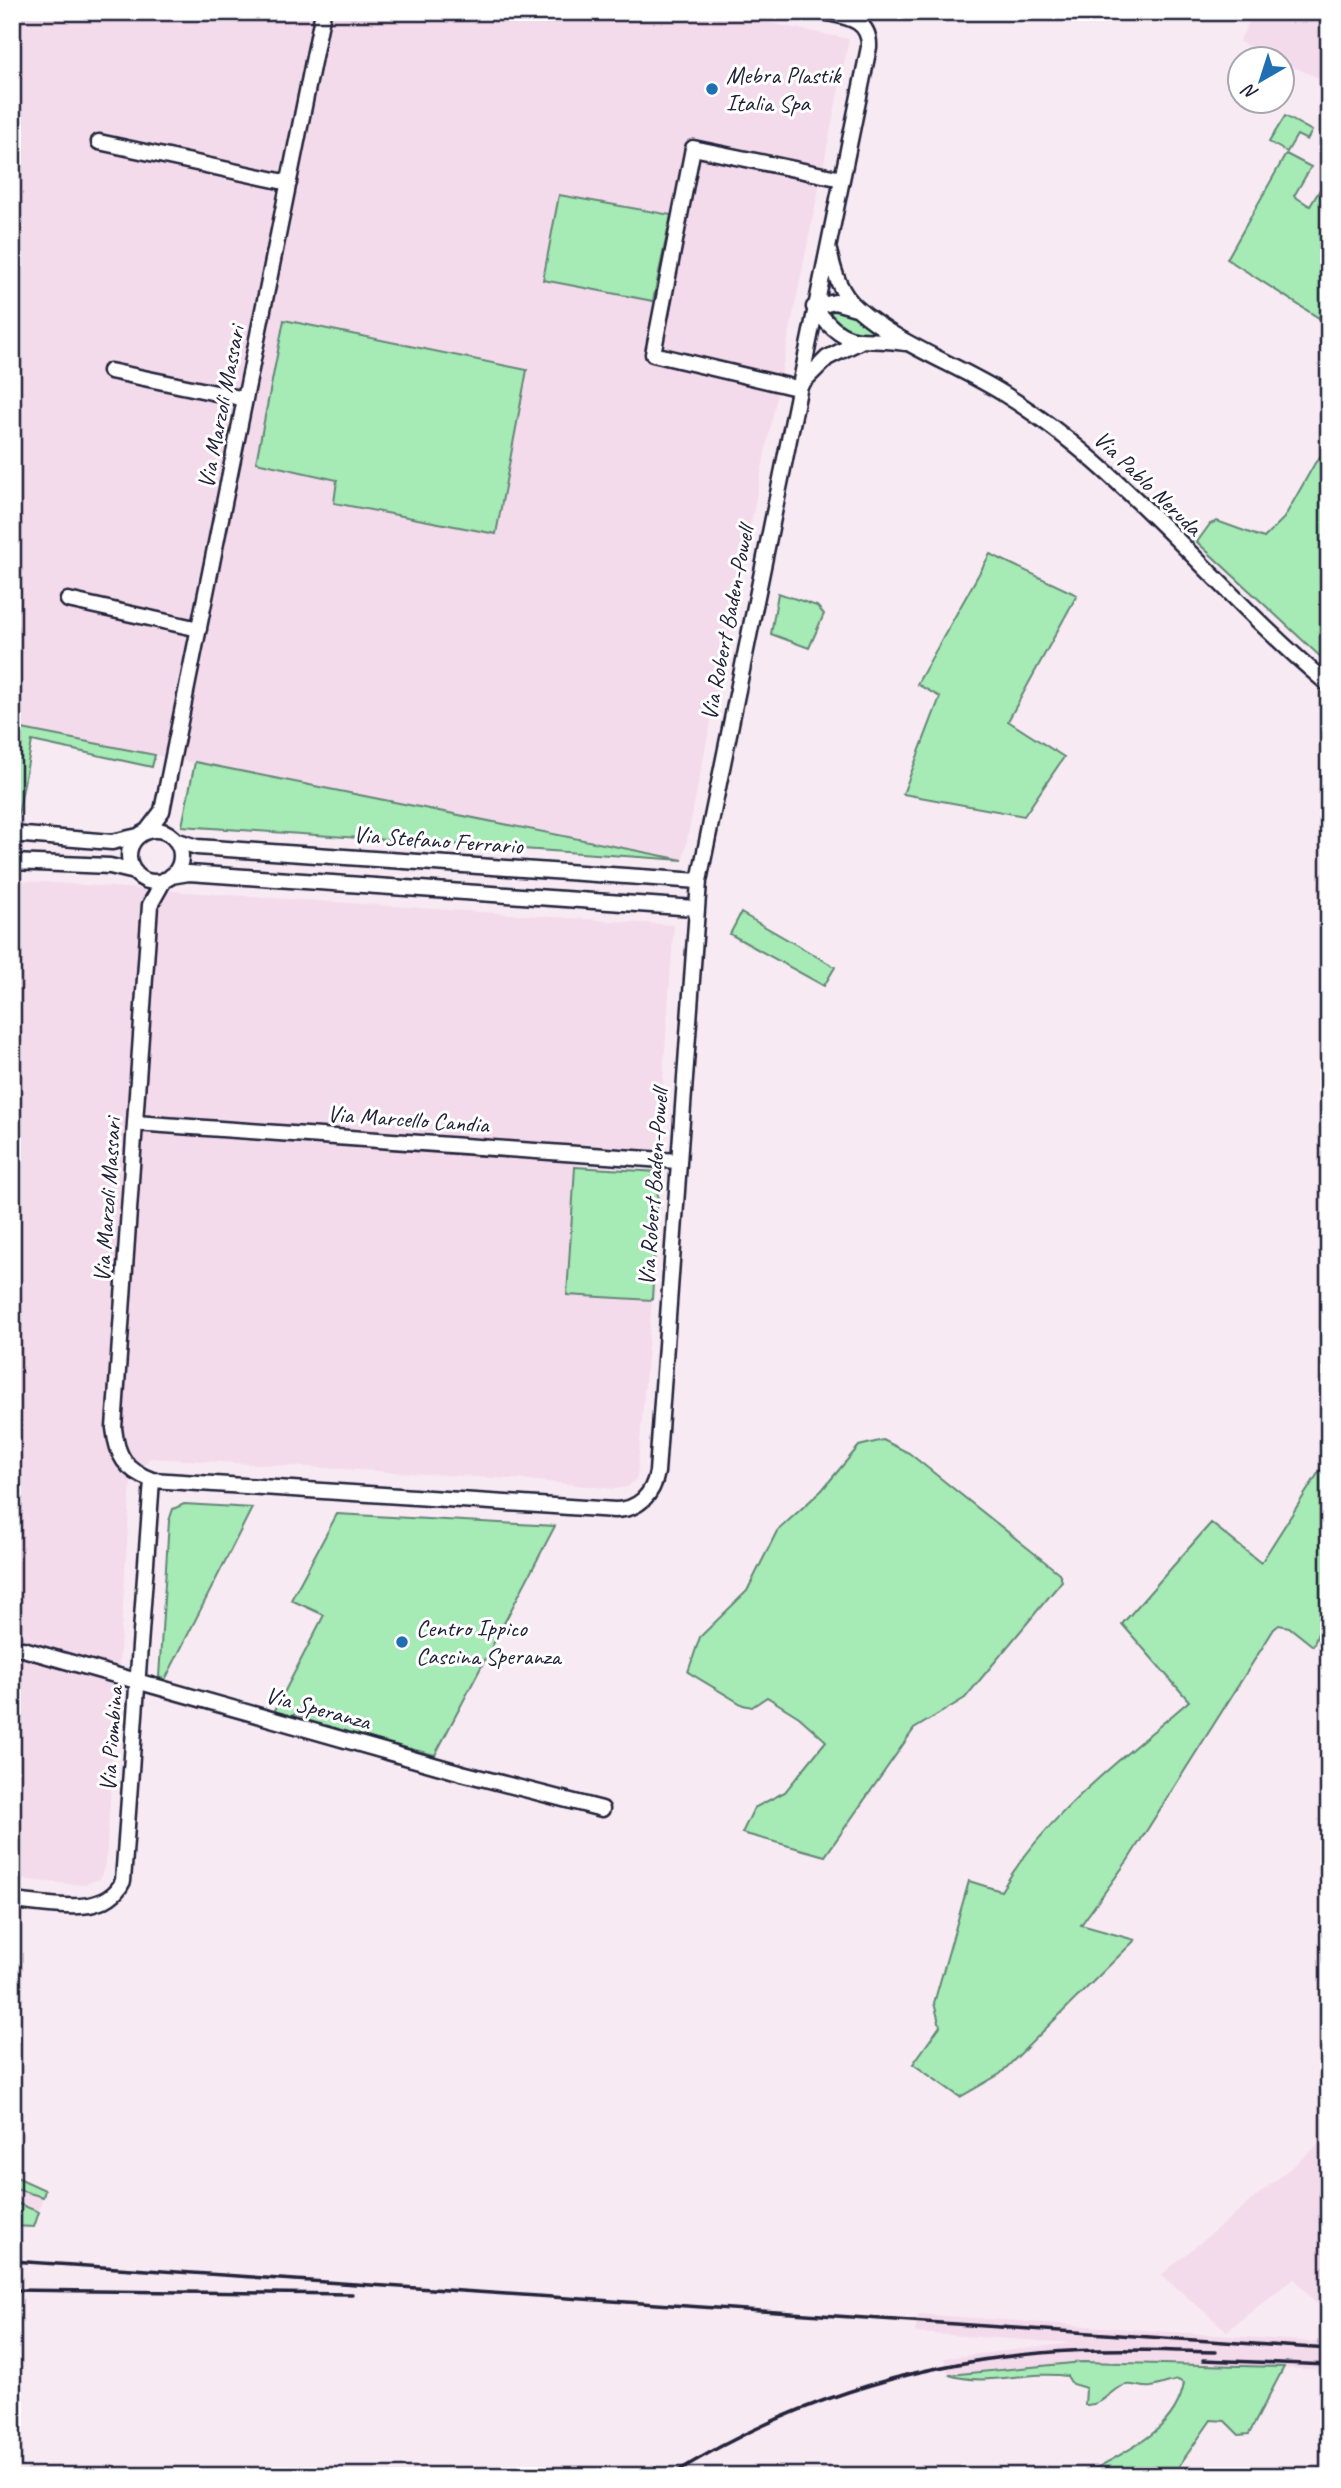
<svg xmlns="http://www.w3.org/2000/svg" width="1341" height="2488" viewBox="0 0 1341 2488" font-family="Caveat,sans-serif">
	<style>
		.built { fill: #f4dbeb }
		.green { fill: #a6eab5; stroke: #648678; stroke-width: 2 }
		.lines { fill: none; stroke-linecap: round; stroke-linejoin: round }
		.street-casing { stroke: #22223b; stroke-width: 19 }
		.street { stroke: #fff; stroke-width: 14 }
		.rail { stroke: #22223b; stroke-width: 3.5 }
		.poi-dot { fill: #1f6fb2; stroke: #fff; stroke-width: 2.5 }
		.labels { text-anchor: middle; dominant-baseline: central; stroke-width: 6; stroke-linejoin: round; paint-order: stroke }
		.poi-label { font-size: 24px; fill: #22223b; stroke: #fff; text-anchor: start }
		.street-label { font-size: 24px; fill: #22223b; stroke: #fff }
	</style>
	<rect width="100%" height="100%" fill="#f8eaf3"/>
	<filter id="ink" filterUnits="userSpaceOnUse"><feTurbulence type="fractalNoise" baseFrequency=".0143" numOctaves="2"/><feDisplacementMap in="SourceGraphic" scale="14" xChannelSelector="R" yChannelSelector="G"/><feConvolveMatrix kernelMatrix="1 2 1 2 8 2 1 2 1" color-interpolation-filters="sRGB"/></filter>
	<g filter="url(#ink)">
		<path class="built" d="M12 12H716L849 39 683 860 12 727Z
			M1254 12H1329V83L1239 42Z
			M12 880 674 925 658 1150 577 1144 567 1294 652 1300 637 1478 628 1487 614 1489 527 1480 150 1458 131 1483 106 1862 100 1879 83 1885 12 1879Z
			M1329 2136V2308L1323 2311 1294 2278 1227 2331 1161 2275Z
			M12 2175 45 2190 34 2227 12 2226Z
			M918 2314 1329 2343V2370L1083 2362 949 2375 944 2358 1072 2343 916 2333Z"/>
		<path class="green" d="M1285 116 1312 131 1307 140 1297 135 1287 152 1269 142Z
			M1286 154 1311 167 1294 196 1310 206 1329 175V301L1319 318 1227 259Z
			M559 195 671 215 653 301 543 280Z
			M829 308H848L887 337 843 331 827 312Z
			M284 320 527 370 496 534 334 503 337 480 256 462Z
			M1329 446V654L1325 661 1197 542 1210 524 1217 521 1264 538 1284 518 1315 463Z
			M990 554 1077 595 1008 721 1064 757 1024 816 903 794 940 697 917 684Z
			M778 593 817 606 824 614 809 648 771 634Z
			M12 727 155 755 152 767 32 741 18 815 12 814Z
			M195 762 683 860 182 826Z
			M741 913 835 967 824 986 730 934Z
			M575 1167 659 1172 652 1300 567 1295Z
			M883 1440 909 1453 1059 1573 1062 1581 965 1698 914 1729 825 1856 742 1833 754 1808 785 1792 826 1741 799 1717 767 1697 752 1707 743 1705 688 1672 700 1637 747 1591 777 1531 822 1490 859 1446Z
			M1329 1456V1604L1314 1644 1313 1646 1289 1627 1279 1625 1274 1629 1128 1860 1081 1925 1135 1940 1000 2074 960 2097 913 2064 940 2026 934 2003 969 1881 1001 1891C1047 1813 1122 1759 1189 1701L1122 1624 1211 1523 1261 1563Z
			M184 1504 252 1508 165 1680 159 1677 169 1521 173 1509Z
			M337 1514 555 1526 435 1755 308 1723 305 1717 295 1714 288 1718 273 1714 324 1615 291 1600Z
			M12 2175 45 2190 43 2197 12 2188Z
			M12 2201 39 2212 34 2227 12 2226Z
			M1083 2362 1284 2367 1249 2434 1239 2435 1225 2421 1211 2420 1172 2476H1082C1121 2453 1176 2433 1184 2383L1178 2380C1169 2382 1160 2385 1151 2387 1139 2389 1130 2380 1118 2388 1106 2395 1101 2406 1085 2405L1086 2388 1072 2384 1067 2376C1027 2370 987 2387 949 2375Z"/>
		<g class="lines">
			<defs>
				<path id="street" d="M99 142 289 183
					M829 251C834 272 840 294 857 308 897 344 958 365 1004 394 1128 471 1217 592 1329 685
					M814 307C849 353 857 335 905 343
					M814 307 835 302 856 308
					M110 371 245 399
					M798 387 827 358 859 342
					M797 388 653 354 693 148 842 179
					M68 600 199 629
					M129 856a26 26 0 1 1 52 0a26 26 0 1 1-52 0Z
					M146 832 162 811 323 12
					M12 834 112 842 138 836
					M175 840 197 847 699 881
					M12 862 110 866 135 872
					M171 876 189 873 695 908
					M164 880 150 905 114 1428C117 1456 125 1470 152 1480L615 1510C638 1510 653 1495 657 1472L699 881 869 47C870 18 845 17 823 12
					M135 1123 677 1161
					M23 1649 462 1773 602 1809
					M12 1901C46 1903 105 1920 123 1881L152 1480"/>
			</defs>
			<use href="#street" class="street-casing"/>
			<use href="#street" class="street"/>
			<path class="rail" d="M12 2261 1329 2349
				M12 2290 352 2294
				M1203 2360 1329 2365
				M670 2476C782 2405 909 2364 1041 2353 1099 2348 1158 2350 1216 2352"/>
		</g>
	</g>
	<g class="poi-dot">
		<circle cx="712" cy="89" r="7"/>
		<circle cx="402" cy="1642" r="7"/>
	</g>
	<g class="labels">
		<g class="poi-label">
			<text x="726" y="75">Mebra Plastik<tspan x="726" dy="28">Italia Spa</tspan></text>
			<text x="416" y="1628">Centro Ippico<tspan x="416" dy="28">Cascina Speranza</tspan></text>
		</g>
		<g class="street-label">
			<text transform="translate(221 407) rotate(-79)">Via Marzoli Massari</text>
			<text transform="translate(1148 483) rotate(44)">Via Pablo Neruda</text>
			<text transform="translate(727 623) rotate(-79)">Via Robert Baden-Powell</text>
			<text transform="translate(438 840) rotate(4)">Via Stefano Ferrario</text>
			<text transform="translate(408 1119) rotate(4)">Via Marcello Candia</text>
			<text transform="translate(653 1187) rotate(-86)">Via Robert Baden-Powell</text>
			<text transform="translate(107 1200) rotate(-86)">Via Marzoli Massari</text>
			<text transform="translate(318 1708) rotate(15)">Via Speranza</text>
			<text transform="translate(111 1739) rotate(-86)">Via Piombina</text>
		</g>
	</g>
	<rect width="1341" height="2488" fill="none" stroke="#fff" stroke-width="42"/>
	<rect x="21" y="21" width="1299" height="2446" fill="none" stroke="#22223b" stroke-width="2.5" filter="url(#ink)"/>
	<g transform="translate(1261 80) rotate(219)"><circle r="33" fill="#ffffff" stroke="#a7a7b1" stroke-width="2"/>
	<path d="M0-5L12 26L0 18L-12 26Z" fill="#1f6fb2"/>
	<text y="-10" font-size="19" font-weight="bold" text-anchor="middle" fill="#22223b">N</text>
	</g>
</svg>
